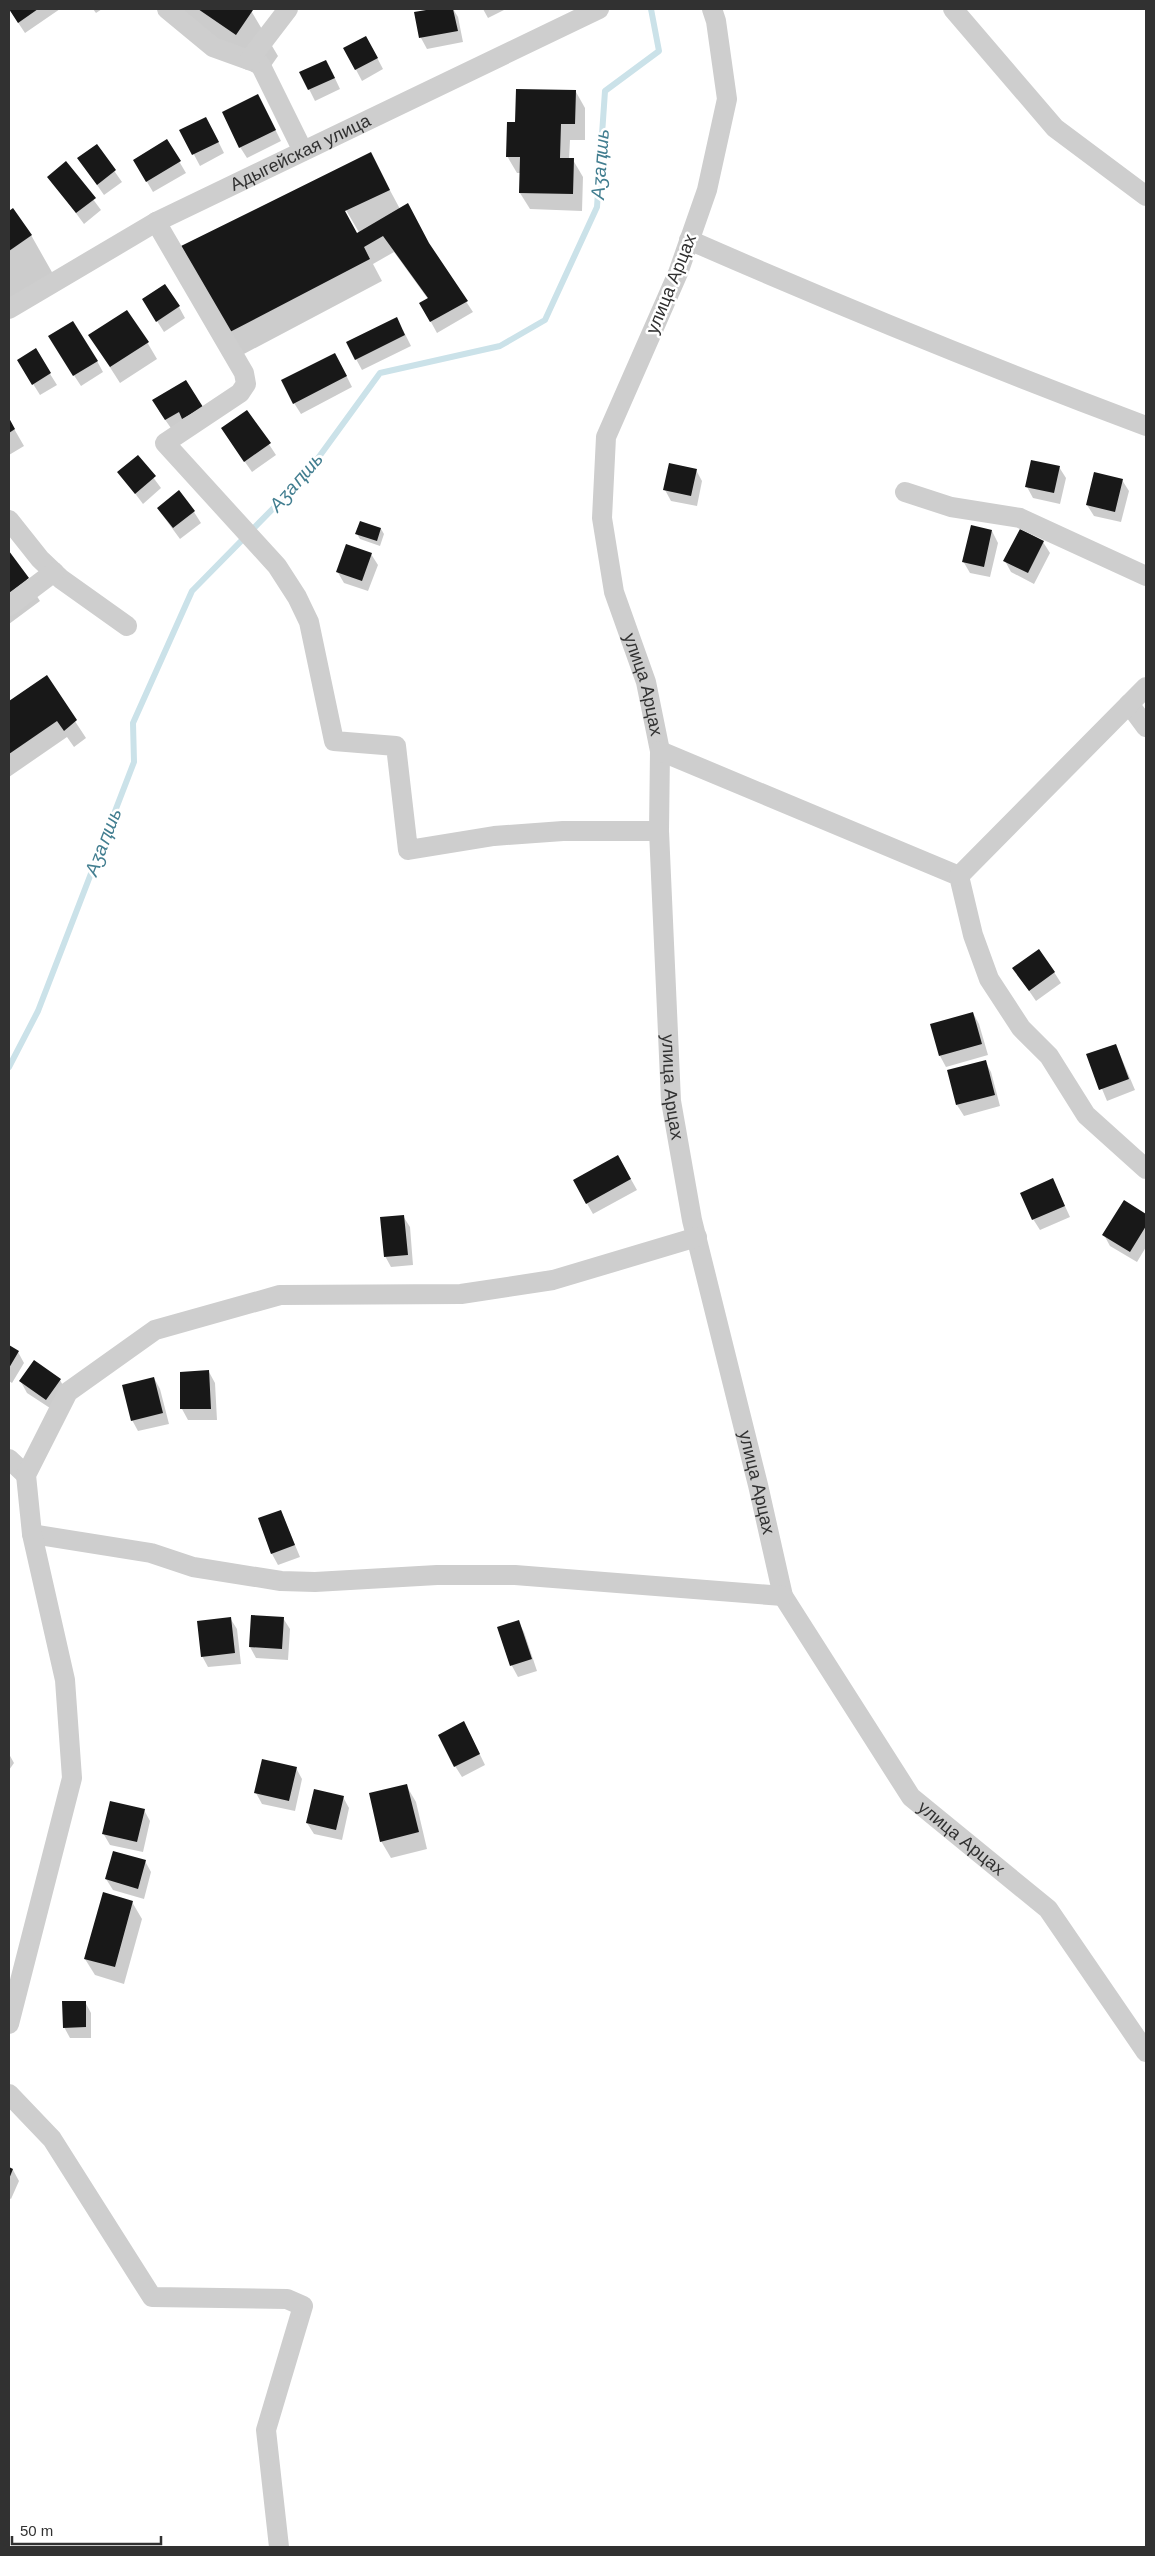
<svg xmlns="http://www.w3.org/2000/svg" width="1155" height="2556" viewBox="0 0 1155 2556" font-family="Helvetica,sans-serif">
	<style>
		.shadow { fill: #0003; fill-rule: evenodd }
		.lines { fill: none; stroke-linecap: round; stroke-linejoin: round }
		.stream { stroke: #cbe2e9; stroke-width: 6 }
		.building { fill: #181818 }
		.minor { stroke: #cecece; stroke-width: 20 }
		.labels { text-anchor: middle; dominant-baseline: central; stroke-width: 5; stroke-linejoin: round; paint-order: stroke }
		.street-label { font-size: 18px; fill: #313131; stroke: #fff }
		.water-label { font-size: 19px; font-style: italic; fill: #427e90; stroke: #fff }
	</style>
	<rect width="100%" height="100%" fill="#fff"/>
	<path class="shadow" d="M9 9H60L25 33Z
		M93 9H102L96 13Z
		M183 9H250L278 56 262 79 197 34Z
		M438 9H453L458 17 463 42 427 49 421 38 416 13Z
		M483 9H506L488 18Z
		M372 48 383 69 362 81 345 49Z
		M332 72 340 89 315 101 301 73Z
		M576 92 585 108V140H570L569 160H573L583 177 582 211 530 209 520 193 521 173H517L507 156 516 123Z
		M264 107 281 141 247 158 240 147Z
		M212 129 224 153 200 166 181 130Z
		M167 141 186 173 153 192 134 160Z
		M96 145 122 182 104 195 79 159Z
		M370 153 400 209 432 250 473 312 437 333 421 304 428 299 394 252 373 264 382 281 242 355 229 332ZM343 205 360 234H357L341 207Z
		M66 163 101 210 84 224 49 177Z
		M13 210 31 235 57 281 9 315V213Z
		M179 307 185 318 164 332 150 310Z
		M403 330 411 346 362 370 356 359Z
		M90 336 147 342 157 359 120 383Z
		M56 348 97 361 103 372 81 386Z
		M35 350 57 385 40 395 25 371Z
		M341 365 352 387 301 414 294 403Z
		M202 408 173 431 159 411Z
		M247 411 276 455 252 472 229 439Z
		M9 420 24 446 9 455Z
		M138 457 161 488 143 504 119 472Z
		M1059 467 1066 478 1060 504 1033 498 1027 487Z
		M696 470 702 481 697 506 671 501 665 490Z
		M1122 480 1129 491 1121 522 1094 516 1087 505Z
		M158 509 194 512 201 523 180 539Z
		M360 523 381 529 384 534 380 546 360 539 357 534Z
		M992 531 998 543 990 577 970 573 963 561Z
		M1043 542 1050 553 1034 584 1011 572 1005 561Z
		M9 553 40 601 9 624Z
		M371 554 378 565 368 591 344 583 337 571Z
		M46 677 86 738 74 747 67 737 9 777V703Z
		M1014 969 1054 972 1061 983 1036 1001Z
		M973 1013 979 1024 988 1055 946 1067 940 1056Z
		M1116 1045 1135 1090 1107 1101 1088 1055Z
		M985 1061 991 1072 1000 1106 964 1116 957 1105Z
		M618 1156 637 1190 593 1214 574 1181Z
		M1053 1180 1070 1217 1040 1230 1033 1219Z
		M1125 1202 1146 1215V1247L1137 1262 1110 1246 1104 1235Z
		M403 1216 410 1227 413 1265 391 1267 385 1256Z
		M9 1346 18 1352 24 1363 12 1383 9 1381Z
		M209 1372 215 1383 217 1420H188L182 1409 181 1373Z
		M154 1378 160 1389 169 1424 138 1431 132 1420Z
		M60 1380 66 1391 53 1410 27 1393 21 1382Z
		M281 1511 300 1557 278 1565 272 1554Z
		M230 1618 237 1629 241 1664 208 1667 202 1656Z
		M283 1618 290 1629 288 1660 256 1658 250 1647Z
		M518 1621 524 1632 537 1671 518 1677 512 1666 499 1627Z
		M470 1734 485 1765 462 1777 455 1766Z
		M9 1754 14 1763 9 1770Z
		M296 1768 302 1779 295 1811 262 1804 256 1793Z
		M406 1785 416 1802 427 1849 391 1858 381 1841Z
		M343 1797 349 1808 342 1840 314 1834 307 1823Z
		M144 1810 150 1821 143 1852 110 1845 103 1833Z
		M145 1861 151 1872 144 1899 113 1890 106 1879Z
		M132 1902 142 1919 124 1984 95 1975 85 1959Z
		M85 2002 91 2013V2038H70L64 2027Z
		M9 2168 13 2170 19 2181 11 2199 9 2198Z"/>
	<g class="lines">
		<path class="stream" d="M9 1067 38 1011 134 762 133 723 192 591 305 476 380 373 500 346 545 320 597 207 605 91 659 51 651 9"/>
	</g>
	<path class="building" d="M9 9H38L18 23Z
		M198 9H252L253 10 236 35Z
		M432 9H453L458 31 419 38 414 12Z
		M366 36 378 58 355 70 343 48Z
		M326 60 335 78 308 90 299 72Z
		M516 89 576 90 575 124H561L560 158H574L573 194 519 193 520 157H506L507 122H515Z
		M258 94 276 130 239 148 222 112Z
		M206 117 219 142 192 155 179 130Z
		M167 139 181 161 146 182 133 160Z
		M97 144 116 170 97 185 77 158Z
		M371 152 390 190 345 211 357 233 408 203 429 243 468 301 430 322 419 303 428 298 383 236 364 247 370 259 228 333 181 246Z
		M66 161 96 198 76 213 47 177Z
		M13 208 32 235 9 251V211Z
		M165 284 180 306 156 322 142 299Z
		M127 310 149 342 110 367 88 335Z
		M397 317 405 335 355 360 346 342Z
		M73 321 98 361 73 376 48 336Z
		M36 348 51 373 32 385 17 360Z
		M335 353 347 376 293 404 281 380Z
		M186 380 203 407 182 419 179 412 165 420 152 400Z
		M247 410 271 443 244 462 221 428Z
		M9 418 15 429 9 433Z
		M138 455 156 476 135 494 117 472Z
		M1031 460 1060 466 1054 493 1025 487Z
		M669 463 697 469 691 496 663 490Z
		M1094 472 1123 479 1115 512 1086 505Z
		M179 490 195 511 173 528 157 508Z
		M360 521 381 528 377 541 355 534Z
		M971 525 992 530 984 567 962 562Z
		M1020 529 1044 541 1028 573 1003 561Z
		M346 544 372 553 362 581 336 572Z
		M9 551 29 578 9 593Z
		M47 675 77 720 64 731 57 721 9 754V701Z
		M1039 949 1055 972 1029 991 1012 968Z
		M973 1012 982 1044 939 1056 930 1024Z
		M1116 1044 1129 1079 1099 1090 1086 1054Z
		M986 1060 995 1095 956 1105 947 1070Z
		M618 1155 631 1179 586 1204 573 1180Z
		M1053 1178 1065 1206 1032 1220 1020 1193Z
		M1124 1200 1146 1214V1226L1130 1252 1102 1235Z
		M404 1215 408 1255 384 1257 380 1217Z
		M9 1345 19 1351 9 1368Z
		M34 1360 61 1379 46 1400 19 1381Z
		M209 1370 211 1409H180V1372Z
		M154 1377 163 1413 131 1421 122 1385Z
		M281 1510 295 1545 271 1554 258 1518Z
		M251 1615 284 1617 282 1649 249 1647Z
		M231 1617 235 1653 201 1657 197 1621Z
		M519 1620 532 1659 510 1666 497 1627Z
		M464 1721 480 1754 454 1767 438 1735Z
		M262 1759 297 1767 289 1801 254 1793Z
		M407 1784 419 1832 380 1842 369 1793Z
		M314 1789 344 1796 336 1830 306 1823Z
		M110 1801 145 1809 137 1842 102 1834Z
		M113 1851 146 1860 138 1889 105 1879Z
		M103 1892 133 1901 115 1967 84 1959Z
		M62 2001H86V2027L63 2028Z
		M9 2167 13 2169 9 2179Z"/>
	<g class="lines">
		<g class="minor">
			<path d="M167 9 213 47 260 64 303 151"/>
			<path id="s1" d="M712 9 716 21 727 99 707 190 678 273 606 437 602 518 614 592 646 682 660 751 659 831 671 1101 692 1220 758 1485 783 1596 911 1797 1048 1909 1146 2052"/>
			<path d="M953 9 1055 128 1146 196"/>
			<path d="M249 60 288 9"/>
			<path d="M156 222 244 373 246 384 240 393 165 443 277 566 297 597 309 622 334 741 396 746 408 850 494 836 563 831H659"/>
			<path d="M689 240C840 306 992 368 1146 426"/>
			<path id="s2" d="M9 309 156 222 599 9"/>
			<path d="M905 492 951 507 1020 518 1146 576"/>
			<path d="M9 520 40 559 61 579 127 626"/>
			<path d="M9 606 54 572"/>
			<path d="M1129 704 1146 727"/>
			<path d="M660 751 959 876 973 935 989 979 1021 1028 1049 1056 1086 1115 1146 1169"/>
			<path d="M959 876 1146 687"/>
			<path d="M9 1459 26 1475"/>
			<path d="M32 1534 151 1553 193 1567 281 1581 315 1582 437 1575H515L783 1596"/>
			<path d="M9 2024 72 1778 65 1680 32 1534 26 1475 68 1392 155 1330 280 1295 461 1294 553 1280 697 1237"/>
			<path d="M9 2094 52 2139 152 2297 287 2299 303 2306 266 2430 279 2547"/>
		</g>
	</g>
	<g class="labels">
		<g class="street-label">
			<text stroke="none"><textPath href="#s2" startOffset="331">Адыгейская улица</textPath></text>
			<text transform="translate(671 284) rotate(-68)">улица Арцах</text>
			<text stroke="none"><textPath href="#s1" startOffset="705">улица Арцах</textPath></text>
			<text stroke="none"><textPath href="#s1" startOffset="1110">улица Арцах</textPath></text>
			<text stroke="none"><textPath href="#s1" startOffset="1515">улица Арцах</textPath></text>
			<text stroke="none"><textPath href="#s1" startOffset="1935">улица Арцах</textPath></text>
		</g>
		<g class="water-label">
			<text transform="translate(600 164) rotate(-86)">Аӡаԥшь</text>
			<text transform="translate(296 482) rotate(-49)">Аӡаԥшь</text>
			<text transform="translate(103 842) rotate(-69)">Аӡаԥшь</text>
		</g>
	</g>
	<rect width="1155" height="2556" fill="none" stroke="#313131" stroke-width="20"/>
	<path d="M12 2536v8h149v-8" fill="none" stroke="#313131" stroke-width="2.5"/>
	<text x="20" y="2536" font-size="15" fill="#313131" stroke="#ffffff" stroke-width="4" paint-order="stroke">50 m</text>
</svg>
